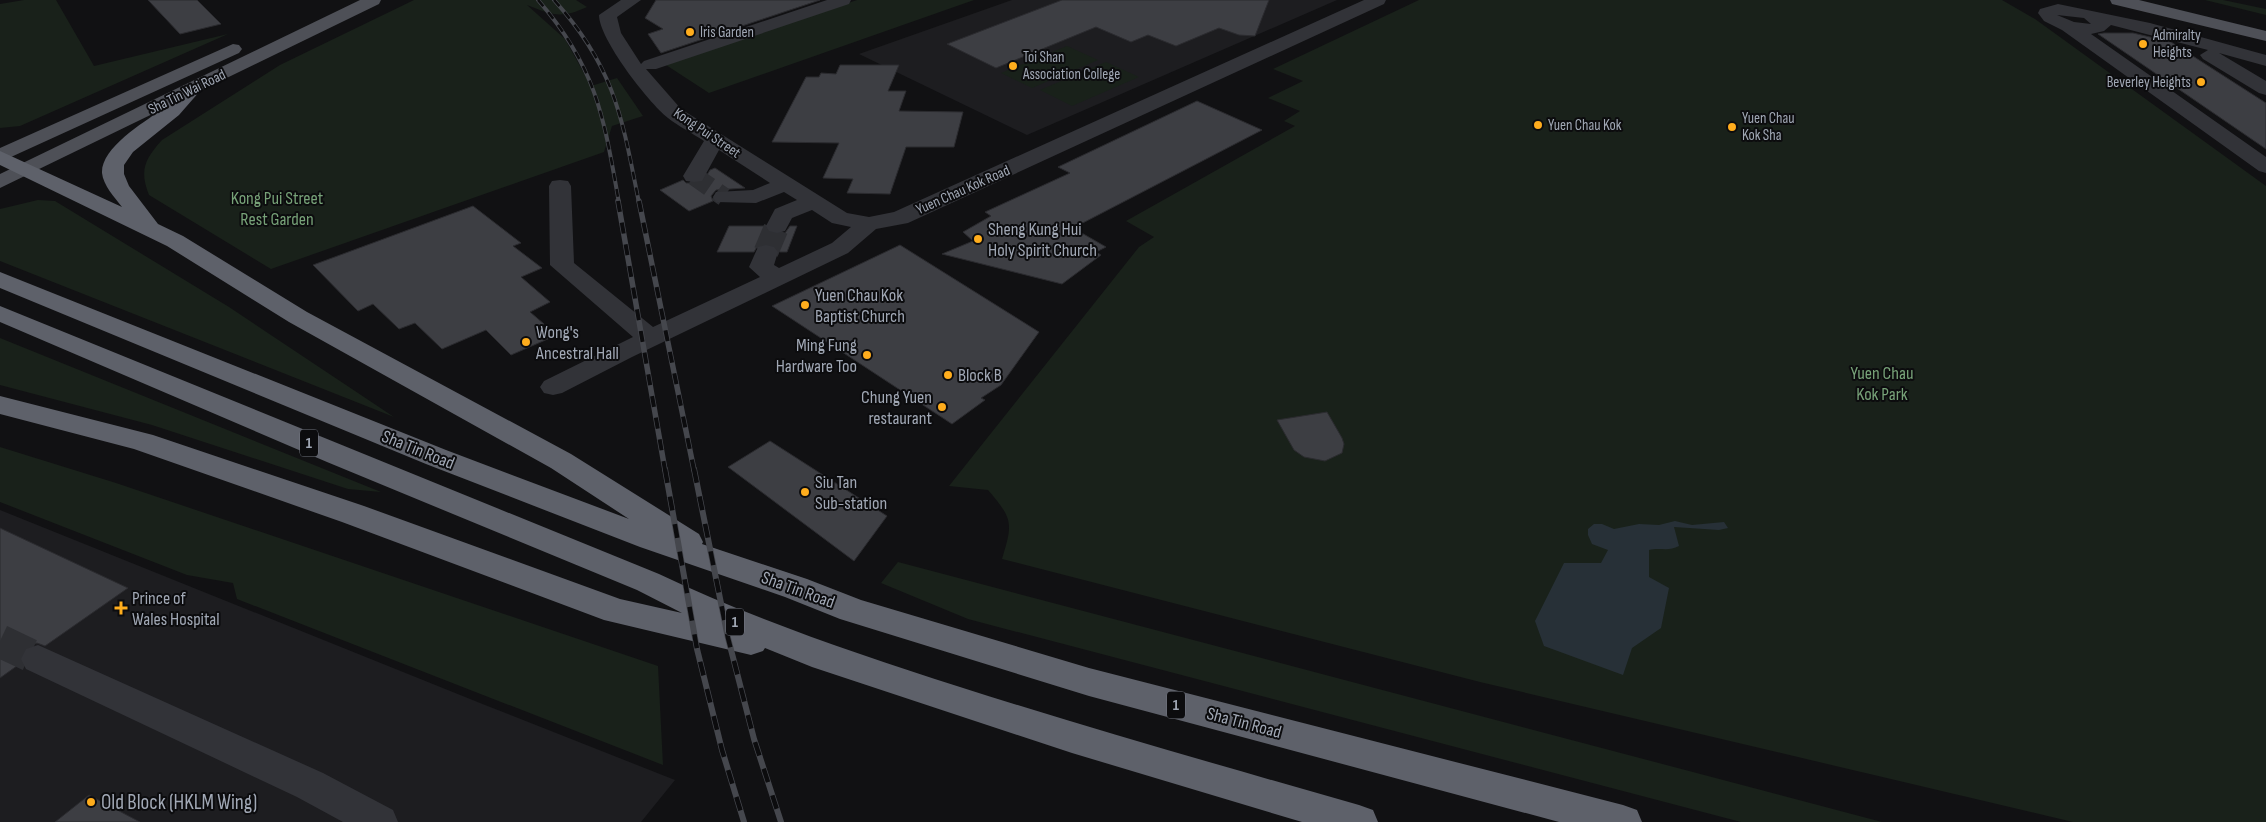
<svg xmlns="http://www.w3.org/2000/svg" width="2266" height="822" font-family="'Sofia Sans Condensed',sans-serif">
	<style>
		.built { fill: #1d1d20 }
		.green { fill: #19211a }
		.water { fill: #273037 }
		.building { fill: #3d3e43; stroke: #2b2b2f }
		.lines { fill: none; stroke-linecap: round; stroke-linejoin: round }
		.minor-tunnel-far2 { stroke: #2e2f33; stroke-width: 19; stroke-dasharray: 19 9; stroke-linecap: butt }
		.minor-tunnel-far1 { stroke: #2e2f33; stroke-width: 25; stroke-dasharray: 25 12; stroke-linecap: butt }
		.minor-tunnel { stroke: #2e2f33; stroke-width: 33; stroke-dasharray: 33 17; stroke-linecap: butt }
		.minor { fill: #323338; fill-rule: evenodd }
		.major { fill: #4e5057; fill-rule: evenodd }
		.highway { fill: #5e616a; fill-rule: evenodd }
		.rail-far2-casing { stroke: #45474d; stroke-width: 4 }
		.rail-far1-casing { stroke: #45474d; stroke-width: 5.5 }
		.rail-casing { stroke: #45474d; stroke-width: 6 }
		.rail-far2 { stroke: #0c0c0e; stroke-width: 2.5; stroke-dasharray: 8; stroke-linecap: butt }
		.rail-far1 { stroke: #0c0c0e; stroke-width: 4; stroke-dasharray: 11; stroke-linecap: butt }
		.rail { stroke: #0c0c0e; stroke-width: 4.5; stroke-dasharray: 14; stroke-linecap: butt }
		.poi-dot { fill: #ffad1d; stroke: #0c0c0e; stroke-width: 2 }
		.labels { text-anchor: middle; dominant-baseline: central; stroke-width: 4; stroke-linejoin: round; paint-order: stroke }
		.far-poi-label { font-size: 15px; fill: #a1a8b5; stroke: #0c0c0e; text-anchor: start }
		.far-street-label { font-size: 15px; fill: #a1a8b5; stroke: #0c0c0e }
		.shield { fill: #0c0c0e; stroke: #747983; stroke-width: 1 }
		.shield-label { font-size: 16px; font-weight: bold; fill: #a1a8b5 }
		.park-label { font-size: 18px; fill: #77a278; stroke: #0c0c0e }
		.poi-label { font-size: 18px; fill: #a1a8b5; stroke: #0c0c0e; text-anchor: start }
		.street-label { font-size: 18px; fill: #a1a8b5; stroke: #0c0c0e }
		.near-poi-label { font-size: 21px; fill: #a1a8b5; stroke: #0c0c0e; text-anchor: start }
	</style>
	<rect width="100%" height="100%" fill="#111113"/>
	<path class="built" d="M1012,0H1337L1027,135L859,54Z
		M0,510L485,705L675,780L641,822H0Z"/>
	<path class="green" d="M24,0H56L94,66L228,34L20,126L0,128V4Z
		M414,0H576L587,7C561,19 552,15 527,5L565,39L591,86L617,78L643,116L612,126L604,152L271,269L149,195C139,170 145,159 162,140L280,65Z
		M857,0H974L709,93L666,65Z
		M1419,0H2002L2035,19L2266,186V822H2073L1480,682L1002,559C1013,523 1013,519 988,490L949,486L1139,247L1154,237L1126,221L1295,126L1284,121L1300,111L1268,98L1303,81L1273,69Z
		M2205,0H2223L2266,9V15Z
		M1067,46L1098,60L1032,88L1001,73Z
		M1106,62L1139,77L1072,106L1040,90Z
		M38,200L55,201L229,307L394,417L0,261V209Z
		M0,338L381,492L348,489L152,425L0,385Z
		M0,447L116,483L658,666L663,765L237,599L233,583L187,575L0,502Z
		M898,562L1882,822H1741L968,619L881,583Z"/>
	<path class="water" d="M1675,521L1692,525L1724,522L1728,528L1719,530L1674,527L1679,546C1668,552 1660,547 1649,550V577L1669,588L1661,628L1632,648L1623,675L1544,646L1535,621L1564,563H1601L1608,550L1592,544L1588,535V529L1594,524H1602L1614,529L1639,524L1659,525Z"/>
	<path class="building" d="M148,0H197L221,24L180,34Z
		M656,0H820L661,53L648,34L663,29L645,18Z
		M1062,0H1269L1255,36L1239,35L1219,28L1176,46L1148,35L1131,42L1096,27L996,68L947,44Z
		M2104,33H2133L2171,42L2266,103V149L2098,34Z
		M840,65H899L888,91H906L899,111L963,112L954,147H906L890,194L847,193L853,179L823,178L839,143L772,142L806,77H819L821,73L836,74Z
		M1197,101L1262,130L1073,228L1106,247L1096,252L1101,255L1062,284L942,254L973,241L963,232L991,216L985,212L1070,173L1058,167Z
		M715,168L745,188L716,190L711,196L713,201L689,211L660,190L683,180L686,183H702L710,170Z
		M473,206L521,243L513,246L542,268L521,277L550,302L530,312L544,324L538,327L550,338L511,355L486,330L442,349L415,323L399,329L373,304L358,311L313,265Z
		M729,226H764L767,232L777,235L785,233L790,226H797L787,252H780L775,246L766,243L758,245L754,252H717Z
		M900,245L1039,332L1001,385L981,398L985,400L952,424L772,306Z
		M1327,412L1342,438L1344,444L1342,453L1325,461L1304,457L1294,450L1277,420Z
		M770,441L887,516L854,561L728,467Z
		M0,528L128,588L45,646L37,643L25,647L19,658L21,663L0,678Z
		M89,795L140,822H55Z"/>
	<g class="lines">
		<path class="minor-tunnel-far2" d="M694,176L724,197"/>
		<path class="minor-tunnel-far1" d="M766,252L777,226"/>
		<path class="minor-tunnel" d="M0,641L38,659"/>
		<path class="minor" d="M621,0H641L617,17L621,33L641,64L644,61L827,0H851L849,4L656,69H646L681,109L847,213L869,217L894,212L1364,0H1386L1384,4L908,223L876,229L848,253L632,357L562,393L553,395L544,393L540,387L544,381L633,337L550,265L549,186L552,181L560,180L568,181L571,186L574,263L653,327L760,277L749,267L758,247L766,245L774,247L778,252L774,265L779,268L832,243L851,227L832,223L812,210L792,218L785,231L777,233L769,231L766,226L775,209L797,200L784,192L756,203L716,202L713,197L716,192L753,190L770,183L719,150L702,181L694,182L686,181L683,176L704,141C692,133 678,126 668,118C648,102 599,39 599,15Z
			M2058,4L2150,23L2266,55V66L2219,53L2266,81V95L2259,93L2203,59L2200,55L2208,50L2111,25L2104,31L2091,34L2266,157V173L2259,171L2062,30L2044,21L2038,13L2040,9ZM2057,15L2084,18L2091,24L2074,22Z
			M38,645L323,773L393,810L398,822H343L297,797L26,669L21,659L26,649Z"/>
		<path class="major" d="M360,0H381L379,4L0,188V174Z
			M2110,0H2139L2266,31V41L2112,4Z
			M233,44L239,45L242,49L239,53L0,162V148Z"/>
		<path class="highway" d="M190,85L197,87L200,91L179,115L133,152L124,165V174L129,186L158,224L183,236L307,312L571,454L699,534L703,542L702,544L807,579L861,600L1089,668L1623,805L1637,810L1642,822H1559L1089,696L840,619L785,597L640,547L426,464L0,288V272L446,450L629,519L551,468L289,322L167,246L0,165V151L122,207C115,198 103,185 102,173C101,148 143,123 161,110C171,102 178,88 190,85Z
			M0,306L659,574C756,620 857,654 960,687C1092,729 1226,767 1359,805L1373,810L1378,822H1302L1072,753L812,667L765,648L763,651L751,655L604,620L342,522L134,449L0,414V396L153,435L364,506L620,599L682,613L637,590L327,462L0,322Z"/>
		<defs>
			<path id="rail-far2" d="M538,0C597,68 604,118 619,203
				M554,0C615,68 622,117 639,203"/>
			<path id="rail-far1" d="M618,201L665,470
				M639,201L694,470"/>
			<path id="rail" d="M665,469L697,649L722,750L744,822
				M694,469L728,638L754,739L781,822"/>
		</defs>
		<use href="#rail-far2" class="rail-far2-casing"/>
		<use href="#rail-far1" class="rail-far1-casing"/>
		<use href="#rail" class="rail-casing"/>
		<use href="#rail-far2" class="rail-far2"/>
		<use href="#rail-far1" class="rail-far1"/>
		<use href="#rail" class="rail"/>
	</g>
	<g class="poi-dot">
		<circle cx="690" cy="32" r="5"/>
		<circle cx="2143" cy="44" r="5"/>
		<circle cx="1013" cy="66" r="5"/>
		<circle cx="2201" cy="82" r="5"/>
		<circle cx="1538" cy="125" r="5"/>
		<circle cx="1732" cy="127" r="5"/>
		<circle cx="978" cy="239" r="5"/>
		<circle cx="805" cy="305" r="5"/>
		<circle cx="526" cy="342" r="5"/>
		<circle cx="867" cy="355" r="5"/>
		<circle cx="948" cy="375" r="5"/>
		<circle cx="942" cy="407" r="5"/>
		<circle cx="805" cy="492" r="5"/>
		<path d="M118.5 600.5h5v5h5v5h-5v5h-5v-5h-5v-5h5z"/>
		<circle cx="91" cy="802" r="5"/>
	</g>
	<g class="labels">
		<g class="far-poi-label">
			<text x="700" y="32">Iris Garden</text>
			<text x="2153" y="35">Admiralty<tspan x="2153" dy="17">Heights</tspan></text>
			<text x="1023" y="57">Toi Shan<tspan x="1023" dy="17">Association College</tspan></text>
			<text x="2191" y="82" text-anchor="end">Beverley Heights</text>
			<text x="1742" y="118">Yuen Chau<tspan x="1742" dy="17">Kok Sha</tspan></text>
			<text x="1548" y="125">Yuen Chau Kok</text>
		</g>
		<g class="far-street-label">
			<text transform="translate(187 92) rotate(-26)">Sha Tin Wai Road</text>
			<text transform="translate(707 133) rotate(34)">Kong Pui Street</text>
			<text transform="translate(963 190) rotate(-24)">Yuen Chau Kok Road</text>
		</g>
		<g class="shield">
			<rect x="300" y="429.5" width="18" height="27" rx="4"/>
			<rect x="726" y="608.5" width="18" height="27" rx="4"/>
			<rect x="1167" y="691.5" width="18" height="27" rx="4"/>
		</g>
		<g class="shield-label">
			<text x="309" y="443">1</text>
			<text x="735" y="622">1</text>
			<text x="1176" y="705">1</text>
		</g>
		<g class="park-label">
			<text x="277" y="198">Kong Pui Street<tspan x="277" dy="21">Rest Garden</tspan></text>
			<text x="1882" y="373">Yuen Chau<tspan x="1882" dy="21">Kok Park</tspan></text>
		</g>
		<g class="poi-label">
			<text x="988" y="229">Sheng Kung Hui<tspan x="988" dy="21">Holy Spirit Church</tspan></text>
			<text x="815" y="295">Yuen Chau Kok<tspan x="815" dy="21">Baptist Church</tspan></text>
			<text x="536" y="332">Wong's<tspan x="536" dy="21">Ancestral Hall</tspan></text>
			<text x="857" y="345" text-anchor="end">Ming Fung<tspan x="857" dy="21">Hardware Too</tspan></text>
			<text x="958" y="375">Block B</text>
			<text x="932" y="397" text-anchor="end">Chung Yuen<tspan x="932" dy="21">restaurant</tspan></text>
			<text x="815" y="482">Siu Tan<tspan x="815" dy="21">Sub-station</tspan></text>
			<text x="132" y="598">Prince of<tspan x="132" dy="21">Wales Hospital</tspan></text>
		</g>
		<g class="street-label">
			<text transform="translate(418 450) rotate(22)">Sha Tin Road</text>
			<text transform="translate(798 590) rotate(20)">Sha Tin Road</text>
			<text transform="translate(1244 723) rotate(15)">Sha Tin Road</text>
		</g>
		<g class="near-poi-label">
			<text x="101" y="802">Old Block (HKLM Wing)</text>
		</g>
	</g>
</svg>
